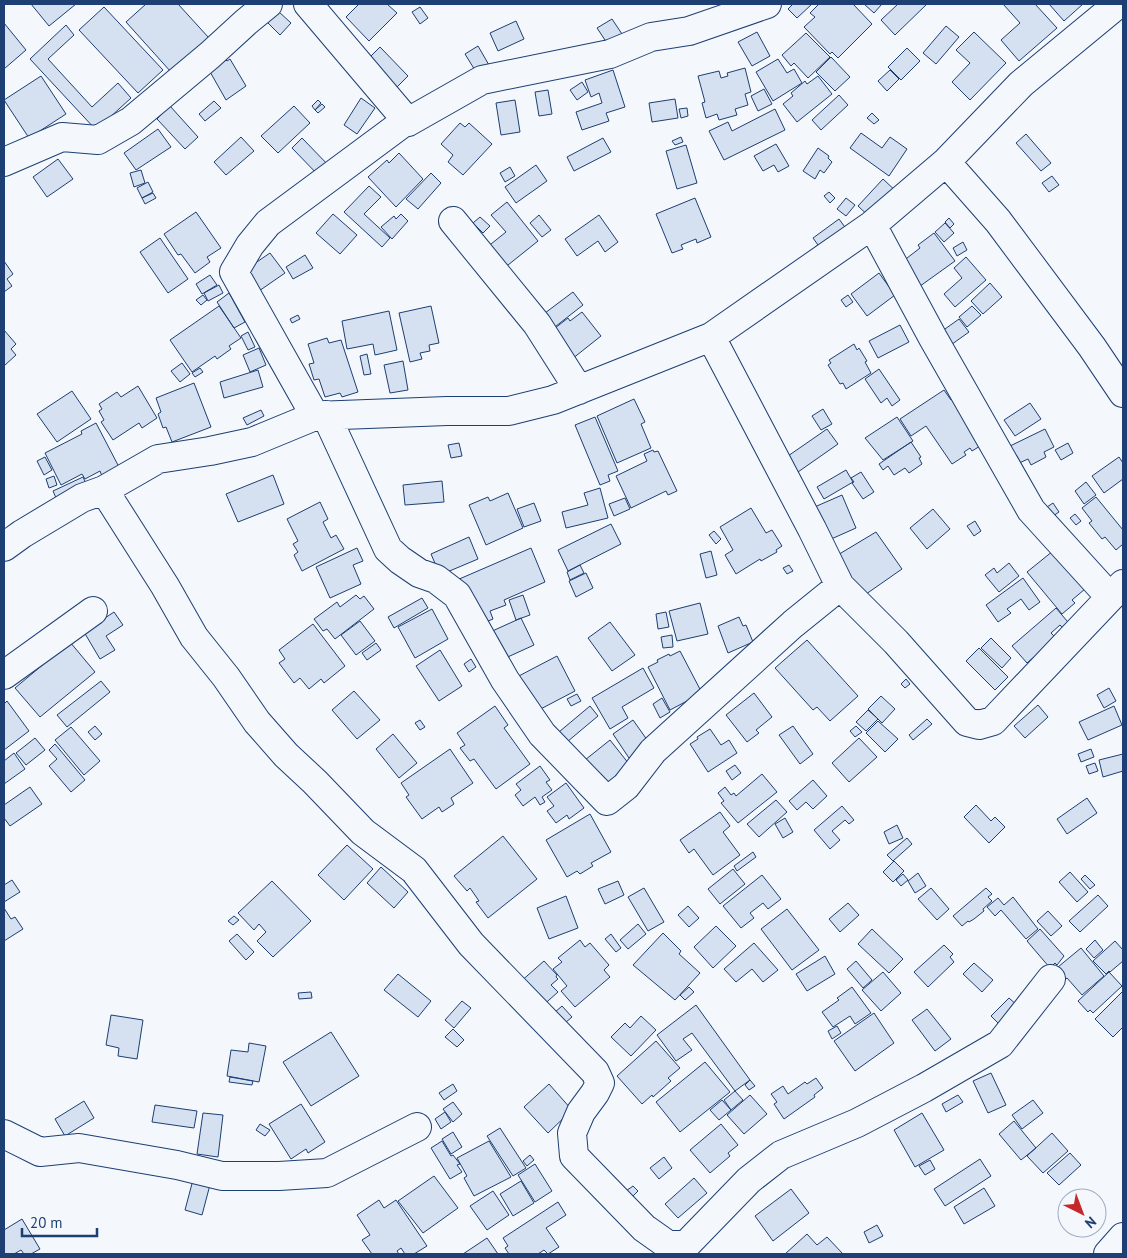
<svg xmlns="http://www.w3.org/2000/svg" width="1127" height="1258" font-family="'PT Sans',sans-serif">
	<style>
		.building { fill: #d5e0f0; stroke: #1d3f73 }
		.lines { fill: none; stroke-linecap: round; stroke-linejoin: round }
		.minor-casing { stroke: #1d3f73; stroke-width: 30 }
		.minor { stroke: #f4f7fb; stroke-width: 28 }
	</style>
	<rect width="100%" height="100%" fill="#f4f7fb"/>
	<path class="building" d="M31,4H76L49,26Z
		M146,4H178L209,38L171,72L126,22Z
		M359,4H387L397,13L369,41L346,17Z
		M793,4H812L797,18L788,9Z
		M819,4H853L872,24L838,58L832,52L830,54L804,27L815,17L810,13Z
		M864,4H882L874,13Z
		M898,4H927L895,35L881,20Z
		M1003,4H1035L1057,28L1019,61L1001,40L1020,23Z
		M1049,4H1083L1064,21Z
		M104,7L163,70L138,93L79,30Z
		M420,7L428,18L420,24L412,12Z
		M278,11L291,23L280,35L267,22Z
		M612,19L624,37L609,46L597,28Z
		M516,21L524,39L498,51L490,33Z
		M4,23L26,50L4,69Z
		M66,25L74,35L48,59L92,107L118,83L131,98L96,130L30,59Z
		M946,26L959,37L936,64L923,53Z
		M757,32L770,56L752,66L738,42Z
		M974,32L1006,63L970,100L952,82L970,63L956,50Z
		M806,33L830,57L808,78L794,63L791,66L782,55Z
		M478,46L493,72L481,80L465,54Z
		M380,47L408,76L394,90L366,61Z
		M907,48L920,61L901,80L888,67Z
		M831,57L850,77L835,91L816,72Z
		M230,59L246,86L226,100L209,70L226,60L227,61Z
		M778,59L787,73L794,69L802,83L773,101L756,72Z
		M745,68L751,92L745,94L748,105L735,109L737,115L719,120L717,114L706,118L702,103L705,102L698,76L719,71L721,78L728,76L727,73Z
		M613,70L625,107L606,113L609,121L582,130L576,112L602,103L599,93L591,97L585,80Z
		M890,70L899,79L887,91L878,81Z
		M41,76L66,114L29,138L4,100Z
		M818,76L832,94L797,122L783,104L793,96L791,93L805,81L807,84Z
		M582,82L588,92L577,100L570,90Z
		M764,89L772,104L758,111L751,96Z
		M548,90L552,114L539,116L535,92Z
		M839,95L848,105L821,130L812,120Z
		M361,98L375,108L357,134L344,125Z
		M675,99L678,118L652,122L649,103Z
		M318,100L321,103L315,110L312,106Z
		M515,100L520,132L501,135L496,103Z
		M214,101L221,108L205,121L199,114Z
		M322,104L325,107L318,113L315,110Z
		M170,106L198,137L185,149L157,119Z
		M294,106L310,123L278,153L261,136Z
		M687,108L688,116L681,118L679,109Z
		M775,109L785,130L724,160L709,131L728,122L732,131Z
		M872,113L879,120L874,124L867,118Z
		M460,123L465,127L469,123L492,144L463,175L448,162L453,155L441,144Z
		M158,129L171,147L136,170L124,153Z
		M861,133L882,148L890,137L907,149L889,176L850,148Z
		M1026,134L1051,163L1041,171L1016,143Z
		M241,137L254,151L226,175L214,162Z
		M681,137L683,142L675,145L672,141Z
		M302,138L332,169L322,179L292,148Z
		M603,138L611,152L574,171L567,157Z
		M776,144L789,166L778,172L774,165L763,171L754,156Z
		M686,145L697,183L677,189L666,151Z
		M818,148L829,156L828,158L832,162L824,173L820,170L815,179L803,171Z
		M399,153L423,179L396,207L368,177L387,160L389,163Z
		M58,159L73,179L47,197L33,177Z
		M536,165L547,181L516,203L505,187Z
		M510,167L515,176L505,182L500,173Z
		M141,170L145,183L134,187L130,173Z
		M431,173L441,183L418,209L406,199Z
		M1052,176L1059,185L1049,192L1042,183Z
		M883,179L899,194L874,221L858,206Z
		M148,182L153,192L142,198L137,188Z
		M369,186L381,197L364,214L390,238L382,247L344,212Z
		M829,192L835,198L830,203L824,196Z
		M153,193L156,198L145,204L142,198Z
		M695,198L711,237L697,243L696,239L681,245L683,249L672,253L656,214Z
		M846,198L855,205L846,216L837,209Z
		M507,202L538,241L498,273L481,252L506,232L491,215Z
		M196,212L221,248L207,257L210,262L195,273L181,254L178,255L164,234Z
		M333,214L357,235L340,254L316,233Z
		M401,214L408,221L392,239L381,227L394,216L396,219Z
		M539,215L551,230L542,237L530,223Z
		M599,215L618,242L605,252L598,241L577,256L565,239Z
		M480,217L490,226L483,233L473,223Z
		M949,218L954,224L950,228L945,222Z
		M839,219L847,230L818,253L814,248L818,245L813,238Z
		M945,223L954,233L944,242L935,232Z
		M934,233L955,261L916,289L898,265L920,248L918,245Z
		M160,238L188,279L168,293L140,252Z
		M963,242L967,250L957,256L953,248Z
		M270,253L285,273L259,291L245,270Z
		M305,255L313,268L293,279L286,267Z
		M966,257L986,280L955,307L944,294L962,278L954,268Z
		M4,261L13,274L7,279L12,286L4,292Z
		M879,273L895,295L867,316L851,294Z
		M210,275L217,285L202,294L196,284Z
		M990,283L1002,297L983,314L971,301Z
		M219,285L223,293L208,301L204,293Z
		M573,292L583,305L551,330L541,316Z
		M229,293L245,322L234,328L217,302Z
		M203,295L207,300L201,305L196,300Z
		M848,295L853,302L846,307L841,300Z
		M219,306L241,338L229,346L231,349L217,359L215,356L192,372L170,340Z
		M431,306L439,343L429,345L430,351L420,353L422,359L410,362L399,313Z
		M972,306L981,315L967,327L959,317Z
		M389,311L397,350L375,355L373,344L347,349L342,321Z
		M582,312L601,336L572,359L550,332L568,318L570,321Z
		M298,315L300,319L292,323L290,319Z
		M959,319L969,332L948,347L938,334Z
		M900,325L909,342L878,358L869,341Z
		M4,330L16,344L11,349L16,355L4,366Z
		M248,332L255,347L248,350L241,336Z
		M327,338L329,343L341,340L358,392L342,397L340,393L325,397L319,379L314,380L309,364L314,363L308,344Z
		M854,344L857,350L859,348L867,361L865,362L871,373L846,389L843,383L840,384L828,365L831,363L829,360Z
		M259,348L266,365L250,372L243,355Z
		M367,354L371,374L364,375L360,356Z
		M403,361L408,390L390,393L384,365Z
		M182,363L190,374L180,382L171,371Z
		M200,368L203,372L195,377L192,373Z
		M879,369L900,400L892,406L887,398L881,403L865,379Z
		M258,370L263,387L224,398L220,382Z
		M194,383L211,427L172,442L166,427L163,428L158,414L161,412L156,398Z
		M138,386L157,418L142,428L139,423L113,440L101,422L104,420L99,411L102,409L99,404L117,392L121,397Z
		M944,390L951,400L955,397L985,443L972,451L970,448L964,452L966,455L952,464L926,426L911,436L900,419Z
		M72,391L91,419L57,442L37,414Z
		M634,399L645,422L641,424L651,448L617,463L597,416Z
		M1030,403L1041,419L1015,436L1004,420Z
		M823,409L832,424L821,430L812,416Z
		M261,410L264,416L247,425L243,418Z
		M595,417L618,471L608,475L610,481L600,485L575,425Z
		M897,417L913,441L883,460L865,438Z
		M96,423L119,467L102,476L100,471L85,479L82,474L61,485L45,453L82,434L81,431Z
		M827,429L838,444L798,472L788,456Z
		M1045,429L1054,447L1044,452L1046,457L1031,465L1028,459L1017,464L1008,447Z
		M911,442L921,457L919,458L922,464L909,473L905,468L894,475L888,466L883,470L879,464Z
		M459,443L462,456L451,458L448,445Z
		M1068,443L1073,453L1061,460L1055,450Z
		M653,450L654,452L658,451L677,491L668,495L666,491L631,508L616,476L647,461L644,454Z
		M45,457L52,470L44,475L37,461Z
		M1119,457L1123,463V479L1104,493L1092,476Z
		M846,470L853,482L824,499L817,487Z
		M861,472L874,492L863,499L852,483L854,482L851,478Z
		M273,475L284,504L238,522L226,494Z
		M54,476L57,485L49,488L46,479Z
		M83,477L90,492L60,507L53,491Z
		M442,481L444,502L405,505L403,485Z
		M1086,482L1096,495L1084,504L1075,491Z
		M600,488L608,518L566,528L562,512L588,505L584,493Z
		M508,493L523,528L486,545L469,505L488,497L490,501Z
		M842,495L856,528L829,540L810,509Z
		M1096,497L1123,530V544L1116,550L1105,537L1102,539L1089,523L1092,521L1082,508Z
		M625,498L630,509L614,516L609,504Z
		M320,502L328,519L323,522L331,538L336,535L344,549L302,571L294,555L298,552L293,544L298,541L287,519Z
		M534,503L541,521L524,527L517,509Z
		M1053,503L1059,512L1050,518L1044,509Z
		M751,508L766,533L772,530L782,546L776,550L777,552L761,561L760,559L736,574L725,555L733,550L720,527Z
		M933,509L950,529L927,549L910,528Z
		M1075,514L1081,521L1076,525L1070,518Z
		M975,521L981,531L974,536L967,526Z
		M611,524L621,544L568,571L558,550Z
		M714,531L721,539L716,544L709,535Z
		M876,532L902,569L859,599L831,559Z
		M469,537L478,559L440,575L431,554Z
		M357,548L363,561L353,565L361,584L330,598L316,567Z
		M531,548L545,582L504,600L506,605L490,611L493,619L476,626L457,580Z
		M711,551L717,575L706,578L700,554Z
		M1053,551L1085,589L1072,600L1075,603L1062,614L1027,572Z
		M1009,563L1019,576L999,592L985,575L994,568L997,573Z
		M580,565L584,573L570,580L567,572Z
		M789,565L793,571L787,574L783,568Z
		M586,573L593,588L576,597L569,581Z
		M1023,578L1040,602L1029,610L1021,599L1007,609L1011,613L998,622L986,605Z
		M356,595L360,599L364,596L374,609L335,639L327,629L323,631L314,619L337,602L340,607Z
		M523,595L530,615L516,620L509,600Z
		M422,598L428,608L394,628L388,617Z
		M700,603L708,634L677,641L669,611Z
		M1056,608L1073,628L1067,633L1060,625L1051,633L1056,638L1027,663L1012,646Z
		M432,609L448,639L415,658L398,627Z
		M114,612L123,625L106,636L115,650L100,659L84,632Z
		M666,612L669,627L658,629L656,614Z
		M739,617L743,626L746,625L753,642L728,653L718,626Z
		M521,618L534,645L499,661L488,633Z
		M360,621L375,641L356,655L341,635Z
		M610,622L635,655L612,671L588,638Z
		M313,624L345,666L324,683L321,679L309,689L300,678L294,683L279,663L285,659L279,650Z
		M672,635L673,647L663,648L661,637Z
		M991,638L1011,658L1002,668L981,648Z
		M807,640L858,696L830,721L817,707L813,710L775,668Z
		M70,642L95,672L40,717L15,688Z
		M376,643L381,650L367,660L362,653Z
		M979,648L1008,677L995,690L966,661Z
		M440,650L462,686L439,701L416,666Z
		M680,651L702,693L670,710L648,667L658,662L657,660L669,654L670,656Z
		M557,656L575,691L533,713L515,678Z
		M471,659L476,667L469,672L464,664Z
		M643,668L654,688L622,707L628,718L610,729L592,698Z
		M906,679L910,684L905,688L901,684Z
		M101,681L110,692L67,727L57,715Z
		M1109,688L1116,701L1104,708L1097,695Z
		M354,691L380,720L357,739L332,710Z
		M754,693L772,717L756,730L759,733L747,742L726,715Z
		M577,694L581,701L571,706L567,699Z
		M881,696L895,709L882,723L868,709Z
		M662,698L670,712L660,718L653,704Z
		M7,701L29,731L4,750V704Z
		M1038,705L1048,717L1025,738L1014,726Z
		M495,706L508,725L504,728L530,764L496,789L474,759L470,761L460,748L465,745L457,733Z
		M590,706L598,716L561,747L553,737Z
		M1114,706L1122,725L1088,740L1079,722Z
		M868,710L878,719L866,731L856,722Z
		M927,719L932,724L913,740L909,735Z
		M420,720L425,727L420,730L415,723Z
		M633,720L650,744L629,758L613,734Z
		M878,721L898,739L885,752L866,733Z
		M95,726L102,734L95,740L88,732Z
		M793,726L813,754L800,764L779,735Z
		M856,726L862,732L855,737L850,731Z
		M71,727L100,761L84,775L55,740Z
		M710,729L721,745L729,740L737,753L708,772L690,744L698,739L697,737Z
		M393,734L417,763L399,778L376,749Z
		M35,738L45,750L26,765L16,753Z
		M859,738L877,757L849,782L832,763Z
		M610,740L629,764L615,776L620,781L609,790L585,760Z
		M55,744L85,780L71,792L49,766L57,759L49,750Z
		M450,749L473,783L451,798L454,804L442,812L439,807L422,819L406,797L409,795L401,783Z
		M1091,749L1094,757L1081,762L1078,754Z
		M14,753L25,769L4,784V761Z
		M1123,754V771L1103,777L1099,760Z
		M1095,763L1098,771L1089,774L1086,766Z
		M735,765L741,773L732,780L726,771Z
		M540,766L550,780L546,782L552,790L542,797L545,802L540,805L535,797L523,806L515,795L521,790L516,784Z
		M762,774L777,792L738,823L721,803L724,801L718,793L725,787L731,795L734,793L736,796Z
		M813,780L827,796L813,809L806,802L797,810L789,801Z
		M566,783L584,808L569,819L567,815L556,823L547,811L554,806L547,797Z
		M30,787L42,804L10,826L4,818V805Z
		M1087,798L1097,813L1067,834L1057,819Z
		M776,800L787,812L759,837L747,824Z
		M976,805L991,821L995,817L1005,827L989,843L964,817Z
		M842,806L854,820L849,824L845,820L832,831L840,840L830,849L814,830Z
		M720,812L730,826L723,832L740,855L713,875L694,849L689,853L680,840Z
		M590,814L611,852L591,863L593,866L580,874L577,871L567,877L546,840Z
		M785,818L793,832L783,838L775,824Z
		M897,825L903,838L889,844L884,832Z
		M503,836L537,879L488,918L476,902L479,901L470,888L467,891L454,876Z
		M907,838L912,844L893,861L887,855Z
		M347,845L373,869L344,900L318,875Z
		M753,852L756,857L737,871L734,866Z
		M894,861L904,871L893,882L883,872Z
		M381,867L408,892L394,908L367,883Z
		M733,869L745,884L720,904L708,889Z
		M1070,872L1088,892L1077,902L1059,882Z
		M918,873L926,886L915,893L908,881Z
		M903,874L908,880L901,886L896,880Z
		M762,875L781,899L768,909L763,903L750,913L754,918L741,928L723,906Z
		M1085,875L1095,885L1090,889L1081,879Z
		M12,880L20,892L4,902V885Z
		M272,881L311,921L273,957L257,941L266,932L259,924L254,930L238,913Z
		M618,881L624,895L605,904L598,889Z
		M644,888L664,922L648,931L628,897Z
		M931,888L949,909L937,920L918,899Z
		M986,888L992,894L988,897L992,901L983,909L984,911L974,919L969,922L968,921L962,926L953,916Z
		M1098,895L1108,906L1080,932L1069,921Z
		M566,896L578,928L549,939L537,908Z
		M1013,897L1038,929L1026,939L1001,910L995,916L987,907L998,898L1004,905Z
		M848,903L859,915L840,932L829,919Z
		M688,906L699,918L689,927L678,915Z
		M4,908L11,919L15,917L23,929L4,941Z
		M787,909L819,950L792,970L761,929Z
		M1048,911L1062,926L1051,936L1037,921Z
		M234,916L239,920L233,925L228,921Z
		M638,924L646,934L628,949L620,940Z
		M716,926L736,946L713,968L694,947Z
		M872,929L903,959L889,973L858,944Z
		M1040,929L1064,956L1057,965L1055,963L1050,968L1027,941Z
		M663,933L681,951L679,954L700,973L675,1000L633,965Z
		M237,934L254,952L246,960L229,941Z
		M611,934L621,948L616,952L605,939Z
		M580,940L585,947L590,943L609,965L604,970L610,977L575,1007L561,991L567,986L553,969L562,962L558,958Z
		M1095,940L1103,950L1094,958L1086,949Z
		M1115,941L1123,950V961L1110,972L1109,971L1106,974L1093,961Z
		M754,943L778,970L763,982L752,969L736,982L724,969Z
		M944,945L953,954L950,957L954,962L928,987L914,972Z
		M1081,948L1104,976L1082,995L1067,978L1060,984L1053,976L1061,969L1058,967Z
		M825,956L835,974L807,991L796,974Z
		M544,961L557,975L556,977L558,979L551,985L558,992L540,1008L519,983Z
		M856,961L872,980L863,988L847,969Z
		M974,963L993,980L982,992L963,974Z
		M883,972L901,993L881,1011L862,990Z
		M1109,972L1122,986L1093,1013L1090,1010L1088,1012L1078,1001Z
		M398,974L431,1001L418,1017L384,990Z
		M689,987L694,992L685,1000L680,995Z
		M852,987L871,1013L855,1024L850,1016L833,1027L822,1012L839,1000L837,998Z
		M1123,991V1027L1113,1037L1095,1019Z
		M311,992L312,998L299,999L298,993Z
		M1009,998L1018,1006L1000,1025L991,1016Z
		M462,1001L471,1008L454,1028L445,1020Z
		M696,1005L750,1080L735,1091L692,1033L683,1039L692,1050L676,1061L657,1035Z
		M562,1006L572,1017L558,1029L554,1013Z
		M927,1009L951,1039L935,1051L912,1020Z
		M874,1013L894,1043L855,1071L834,1041Z
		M111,1015L143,1020L137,1059L118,1056L119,1048L106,1045Z
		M641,1016L656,1030L631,1056L611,1037L625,1023L630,1028Z
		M837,1026L841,1033L832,1039L828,1031Z
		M453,1029L464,1040L457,1047L445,1037Z
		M331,1032L359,1076L311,1106L283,1062Z
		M656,1041L680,1068L668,1078L671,1081L653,1097L652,1095L642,1104L617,1076Z
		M249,1043L266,1046L259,1082L227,1076L231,1050L248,1052Z
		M705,1062L730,1092L680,1132L656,1102Z
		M991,1073L1006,1105L988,1113L973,1081Z
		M230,1077L253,1081L252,1085L229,1082Z
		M816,1078L823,1088L814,1095L815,1097L784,1119L774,1104L777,1102L771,1094L783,1086L788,1094L805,1082L807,1084Z
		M750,1080L755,1086L749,1090L745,1085Z
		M453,1084L457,1091L444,1100L439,1093Z
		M549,1084L572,1110L548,1133L524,1107Z
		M735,1091L743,1100L731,1110L724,1100Z
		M750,1095L767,1114L744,1134L727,1115Z
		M958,1095L963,1102L946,1112L942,1104Z
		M722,1100L731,1110L719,1120L710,1110Z
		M1033,1100L1043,1113L1022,1129L1012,1115Z
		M84,1101L94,1118L65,1136L55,1119Z
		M453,1102L462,1114L453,1122L443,1109Z
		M301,1104L325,1142L308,1153L306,1149L291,1159L269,1124Z
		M155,1105L197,1111L194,1128L152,1122Z
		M445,1112L451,1122L441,1129L435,1119Z
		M203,1113L223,1115L218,1157L197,1154Z
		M922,1113L944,1150L915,1167L894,1130Z
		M1014,1121L1036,1148L1021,1160L999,1134Z
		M260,1124L270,1130L265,1136L256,1130Z
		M721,1124L738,1145L728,1153L730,1156L710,1173L690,1150Z
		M500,1128L526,1168L513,1176L487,1136Z
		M453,1132L462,1147L451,1154L442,1139Z
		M1052,1133L1068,1151L1043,1173L1027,1156Z
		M442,1141L451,1156L453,1155L460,1164L457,1165L462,1172L450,1179L431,1148Z
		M489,1141L511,1177L474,1196L464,1178L467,1176L457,1158Z
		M1070,1153L1081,1165L1059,1185L1047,1173Z
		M530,1155L534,1160L527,1166L523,1161Z
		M664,1157L672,1168L659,1179L650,1168Z
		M980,1159L991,1176L945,1206L934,1189Z
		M930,1160L935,1169L925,1175L919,1166Z
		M535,1164L552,1191L535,1202L518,1175Z
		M194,1176L211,1181L202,1215L185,1210Z
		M434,1176L458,1208L423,1233L398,1201Z
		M694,1178L707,1193L678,1218L665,1204Z
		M521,1181L534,1203L513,1216L500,1194Z
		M633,1186L638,1191L632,1197L626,1191Z
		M984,1188L995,1206L964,1224L954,1207Z
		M791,1189L809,1213L773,1241L755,1216Z
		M493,1191L509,1215L487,1230L470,1206Z
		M379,1200L384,1208L396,1200L427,1246L414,1254H405L401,1248L397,1251L399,1254H372L362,1240L370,1235L357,1215Z
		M558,1202L566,1215L546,1228L559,1247L548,1254L544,1250L538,1254H509L505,1248L508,1246L503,1238Z
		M22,1219L40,1249L31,1254H24L21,1250L14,1254H4V1230Z
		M877,1225L883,1236L869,1243L864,1232Z
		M807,1234L817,1245L827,1237L843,1254H785Z
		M487,1238L498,1254H463Z"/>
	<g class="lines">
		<defs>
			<path id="minor" d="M308,4L408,122
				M4,162L62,137L98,140L131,121L210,55L246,22L268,4
				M946,162L998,221L1092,347L1123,393
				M453,221L537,324L579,390
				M872,225L933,338L1031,510L1110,597
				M711,337L812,529L840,586L896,642L967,722L979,725L993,721L1123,584
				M326,415L388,549L400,560L419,573L436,579L457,595L505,680L542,734L607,801L626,786L653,751L793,624L840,586
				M315,416L234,272L250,245L268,223L403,123L408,122L482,80L610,54L651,37L689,31L767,4
				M104,490L165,586L194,637L226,677L257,722L286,755L315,782L363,832L414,870L471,944L595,1072L600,1083L595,1093L581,1112L572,1133L574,1156L644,1228L668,1245H686L749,1180L781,1155L857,1123L924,1088L1000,1044L1051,979
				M4,547L22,534L82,498L104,490L158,459L210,451L252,442L315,416L447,411H509L553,400L711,337L872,225L946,162L1021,84L1118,4
				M4,675L93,611
				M4,1134L40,1152L79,1148L177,1165L222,1176H279L327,1173L417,1127
				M1108,1254L1123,1237"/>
		</defs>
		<use href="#minor" class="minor-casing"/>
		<use href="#minor" class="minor"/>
	</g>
	<rect width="1127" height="1258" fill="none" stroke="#1d3f73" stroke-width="10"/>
	<g transform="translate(1082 1213) rotate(138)"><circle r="24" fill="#f4f7fb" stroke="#9eadc5"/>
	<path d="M0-4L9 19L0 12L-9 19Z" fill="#c62828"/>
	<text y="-8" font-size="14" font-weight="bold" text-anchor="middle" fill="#1d3f73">N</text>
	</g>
	<path d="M22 1228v8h75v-8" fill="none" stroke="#1d3f73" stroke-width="2.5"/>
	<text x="30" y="1228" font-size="15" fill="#1d3f73" stroke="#f4f7fb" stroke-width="4" paint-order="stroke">20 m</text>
</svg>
